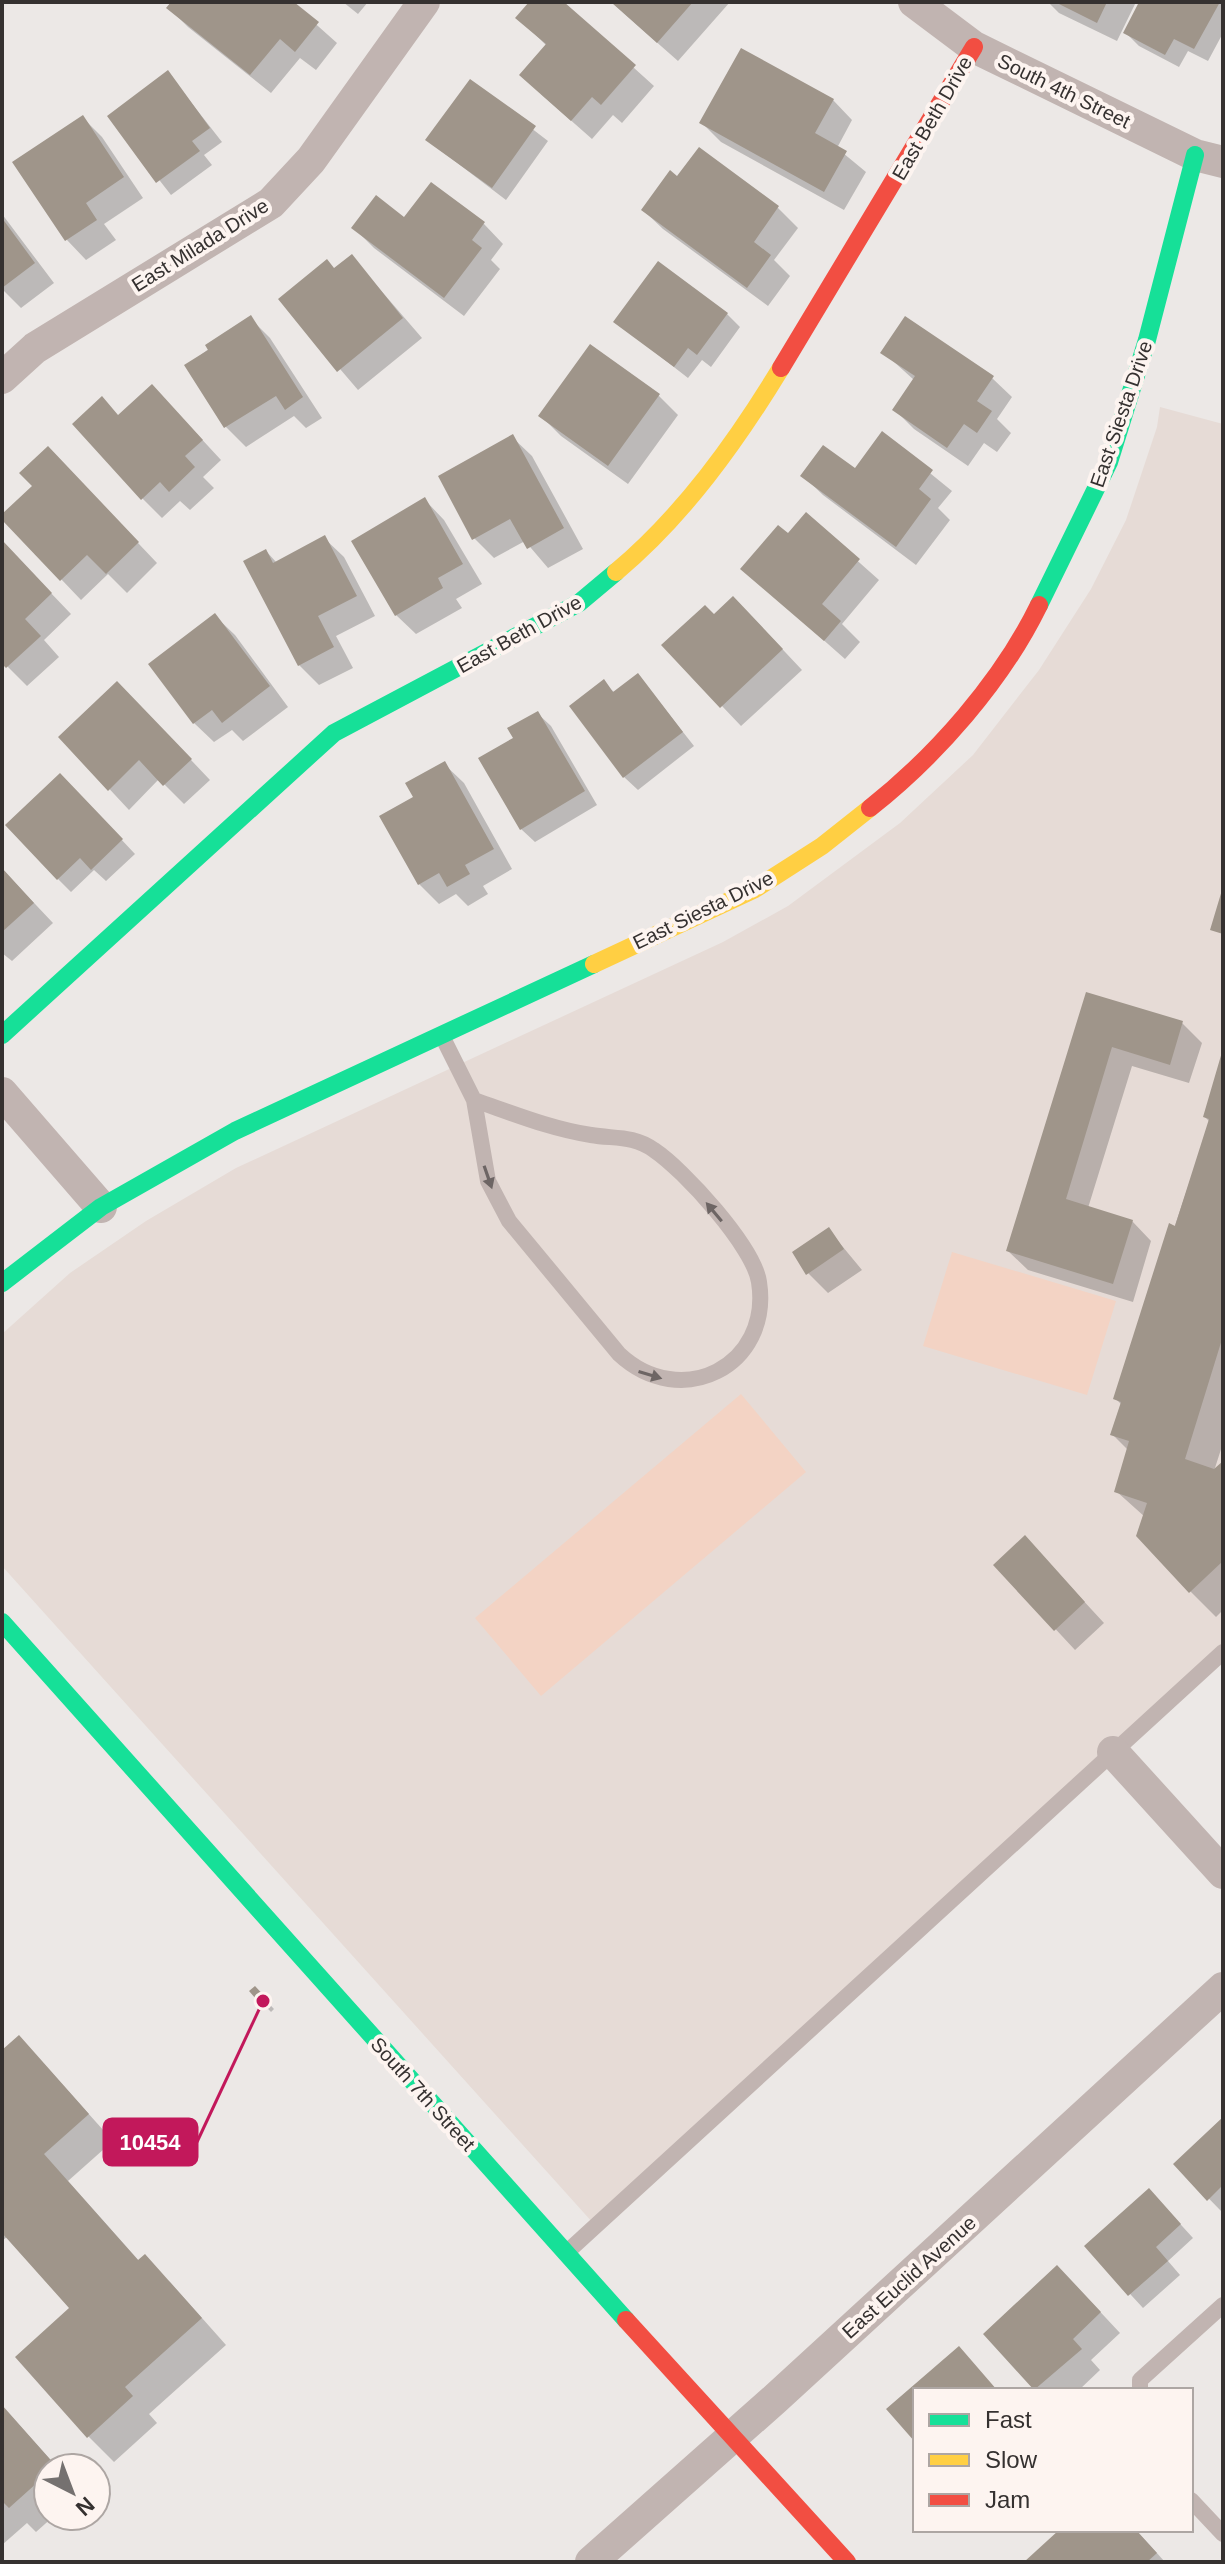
<svg xmlns="http://www.w3.org/2000/svg" width="1225" height="2564" font-family="Arial,sans-serif">
	<style>
		.built { fill: #e6dbd6 }
		.green { fill: #f3d3c4 }
		.shadow { fill: #0003 }
		.building { fill: #9f958a }
		.lines { fill: none; stroke-linecap: round; stroke-linejoin: round }
		.lane { stroke: #c1b4b1; stroke-width: 16 }
		.street { stroke: #c1b4b1; stroke-width: 32 }
		.fast { stroke: #16e098; stroke-width: 18 }
		.slow { stroke: #ffcf43; stroke-width: 18 }
		.jam { stroke: #f24e42; stroke-width: 18 }
		.oneway { fill: #6d6564 }
		.labels { text-anchor: middle; dominant-baseline: central; stroke-width: 8; stroke-linejoin: round; paint-order: stroke }
		.street-label { font-size: 20px; fill: #353130; stroke: #fdf4f0 }
		.leader { fill: none; stroke: #c2185b; stroke-width: 3 }
		.callout-dot { fill: #c2185b; stroke: #fdf4f0; stroke-width: 3 }
		.callout { fill: #c2185b; stroke: #c2185b; stroke-width: 3 }
		.callout-label { font-size: 22px; text-anchor: middle; font-weight: bold; fill: #fff }
	</style>
	<rect width="100%" height="100%" fill="#ece8e6"/>
	<path class="built" d="M1160,407L1223,424V1645L593,2223L2,1566V1334L70,1273L146,1221L236,1168L723,942L788,906L900,823L973,755L1039,670L1091,589L1126,520L1157,427Z"/>
	<path class="green" d="M952,1252L1116,1301L1087,1395L923,1346Z
		M741,1394L806,1472L541,1696L475,1618Z"/>
	<path class="shadow" d="M173,2H291L337,43L316,70L300,58L271,93L188,27L169,8Z
		M343,2H368L358,14Z
		M532,2H561L654,86L622,123L613,115L592,139L541,94L547,46L518,18Z
		M611,2H730L678,61Z
		M1048,2H1136L1117,41L1059,13Z
		M1142,2H1223V33L1208,61L1188,51L1179,67L1139,46L1126,33Z
		M168,73L222,142L204,155L212,165L171,195L110,117Z
		M470,81L548,141L506,200L427,140Z
		M833,100L852,120L837,148L866,172L844,210L721,142L701,122Z
		M83,118L102,137L143,198L104,224L116,240L86,260L67,240Z
		M699,150L778,208L798,228L774,260L790,276L768,306L663,229L643,210L678,178Z
		M2,214L54,283L21,308L2,289Z
		M405,220L484,224L503,244L491,260L500,269L464,316L374,248L354,228Z
		M352,257L422,338L358,390L281,300L335,270Z
		M727,314L740,327L711,367L702,360L688,378L616,322Z
		M250,318L270,338L322,418L306,428L294,416L246,447L226,427L186,366Z
		M883,352L992,378L1012,397L997,419L1011,433L997,452L984,443L968,466L914,429L895,410L914,380Z
		M658,395L678,415L628,484L561,436L541,416Z
		M171,406L221,460L203,477L214,488L190,510L180,501L162,518L142,498L119,417Z
		M882,434L952,491L938,508L950,520L916,565L823,495L803,476L855,471Z
		M512,437L532,456L583,549L548,568L525,541L494,558L474,538Z
		M67,468L157,563L127,593L108,574L81,600L2,517Z
		M425,500L444,520L482,584L456,599L462,608L416,634L396,615Z
		M806,515L879,580L842,624L860,642L845,659L743,569L788,536Z
		M324,538L344,557L375,616L336,636L353,668L319,685L299,665L266,551L277,563Z
		M2,542L71,614L44,640L59,657L27,686L2,661Z
		M215,616L235,635L288,707L243,741L232,730L214,742L194,723Z
		M714,617L753,618L802,670L741,726L664,645Z
		M638,675L694,746L638,790L624,777L603,682L615,693Z
		M137,703L210,780L184,804L159,779L129,810L61,737Z
		M537,713L551,726L597,805L535,842L521,829L516,739Z
		M444,764L464,783L512,869L483,886L488,894L468,906L456,894L439,904L419,884L415,798Z
		M73,788L135,854L106,881L94,870L71,892L58,879Z
		M2,869L53,923L12,961L2,953Z
		M1087,994L1182,1023L1202,1043L1189,1083L1132,1066L1088,1208L1132,1221L1151,1241L1133,1302L1028,1270L1008,1251Z
		M1223,1056V1443L1214,1471L1223,1463V1610L1216,1617L1190,1591L1145,1517L1116,1491L1128,1450L1112,1434L1122,1405L1116,1399L1210,1122L1205,1117Z
		M828,1229L862,1270L828,1293L808,1273Z
		M1044,1558L1104,1623L1075,1650L996,1565Z
		M255,1989L274,2009L271,2012L252,1992Z
		M2,2053L44,2064L113,2141L68,2181L140,2262L170,2282L226,2345L149,2414L157,2423L114,2462L88,2436L72,2308L8,2236L2,2241Z
		M1223,2120V2211L1222,2212L1175,2164Z
		M1162,2204L1193,2238L1168,2261L1180,2275L1143,2308L1086,2246Z
		M1077,2287L1120,2333L1091,2360L1100,2370L1079,2390H1037L985,2335Z
		M2,2406L58,2468H48V2516H54L36,2532L27,2523L2,2545Z
		M1062,2530H1136L1165,2562H1027Z"/>
	<path class="building" d="M171,2H294L319,22L295,52L280,39L250,75L166,8Z
		M529,2H564L636,65L601,105L592,97L571,121L519,75L546,44L515,18Z
		M611,2H693L657,43Z
		M1055,2H1107L1097,23Z
		M1139,2H1220L1194,49L1174,39L1165,55L1123,33Z
		M741,48L834,99L815,133L847,151L824,192L699,123Z
		M168,70L210,128L192,141L200,151L156,183L107,116Z
		M470,79L536,126L492,188L425,140Z
		M83,115L124,177L86,203L97,220L65,241L12,162Z
		M699,147L779,206L754,242L771,255L747,288L641,210L670,170L677,176Z
		M431,182L485,222L472,240L482,248L444,298L351,228L376,195L404,217Z
		M2,218L35,263L2,288Z
		M352,254L403,318L337,372L278,299L327,259L334,268Z
		M658,261L728,313L697,355L688,348L674,367L613,322Z
		M251,315L303,397L285,410L276,396L224,428L184,365L208,350L205,345Z
		M905,316L994,376L977,401L992,411L977,433L964,424L947,448L892,410L915,376L880,353Z
		M590,344L660,394L608,466L538,416Z
		M152,384L203,440L185,456L195,467L169,492L160,482L141,500L72,424L102,396L118,415Z
		M882,431L933,470L919,489L931,499L896,547L800,476L823,445L855,468Z
		M513,434L564,528L527,549L510,519L472,540L438,476Z
		M48,446L139,542L106,574L87,555L60,581L2,520V514L32,486L19,473Z
		M425,497L463,564L438,578L443,588L395,616L351,541Z
		M806,512L860,559L822,604L841,621L824,641L740,569L778,525L788,533Z
		M325,535L357,596L318,616L334,647L298,666L243,561L266,549L273,563Z
		M2,540L52,593L25,619L41,636L6,668L2,664Z
		M733,596L783,649L720,708L661,645L705,605L714,614Z
		M215,613L270,686L222,723L212,710L193,724L148,664Z
		M638,673L683,732L623,778L569,706L604,679L613,692Z
		M117,681L192,759L163,786L139,760L108,791L58,737Z
		M538,711L585,791L520,830L478,758L513,738L507,728Z
		M445,761L494,849L465,865L470,874L447,887L439,873L418,885L379,816L413,797L405,783Z
		M60,773L123,839L91,870L80,858L57,880L5,825Z
		M2,868L34,903L2,932Z
		M1222,890H1223V934L1210,930Z
		M1086,992L1183,1021L1170,1065L1112,1047L1066,1199L1133,1220L1113,1284L1006,1251Z
		M1222,1052L1223,1336L1185,1459L1214,1469L1223,1461V1561L1189,1593L1136,1536L1147,1503L1114,1492L1129,1441L1110,1435L1121,1402L1113,1399L1169,1223L1175,1226L1209,1119L1203,1117Z
		M829,1227L844,1249L806,1275L792,1252Z
		M1025,1535L1085,1602L1054,1631L993,1565Z
		M255,1986L269,2001L263,2007L249,1991Z
		M19,2035L89,2114L44,2154L138,2260L145,2254L202,2318L125,2387L133,2396L87,2438L15,2357L69,2308L2,2233V2050Z
		M1223,2117V2185L1207,2201L1173,2164Z
		M1149,2188L1181,2224L1156,2247L1168,2261L1128,2296L1084,2246Z
		M1057,2265L1101,2312L1073,2339L1082,2349L1034,2390L983,2334Z
		M959,2346L997,2390H915V2442L886,2409Z
		M2,2405L56,2466L48,2468V2473L9,2508L2,2501Z
		M1059,2530H1136L1157,2553L1147,2562H1024Z"/>
	<g class="lines">
		<path class="lane" d="M442,1036L474,1100L488,1181L509,1221L619,1354C681,1412 772,1366 759,1282C754,1247 684,1170 654,1150C633,1135 614,1139 591,1135C551,1129 512,1113 474,1100
			M566,2253L1223,1652
			M1140,2390V2380L1223,2305
			M1191,2500L1223,2534"/>
		<path class="street" d="M914,2L974,47L1195,155L1223,162
			M2,378L35,348L271,203L311,160L424,2
			M2,1093L101,1207
			M1113,1752L1223,1873
			M591,2562L775,2399L1223,1988"/>
		<path class="fast" d="M1039,605L1109,462L1147,340L1195,155
			M2,1035L334,733L579,603L616,572
			M2,1283L101,1207L235,1131L594,964
			M2,1622L626,2320"/>
		<path class="slow" d="M616,572C683,516 736,442 781,368
			M594,964L755,889L822,846L870,808"/>
		<path class="jam" d="M781,368L974,47
			M870,808C936,756 1002,681 1039,605
			M626,2320L847,2562"/>
	</g>
	<defs><path id="oneway-solid" d="M-6-.8H1V-3.2L6.5 0L1 3.2V.8H-6Z" transform="scale(2)"/></defs>
	<g class="oneway">
		<use href="#oneway-solid" transform="translate(488 1177) rotate(71)"/>
		<use href="#oneway-solid" transform="translate(714 1212) rotate(-130)"/>
		<use href="#oneway-solid" transform="translate(650 1375) rotate(17)"/>
	</g>
	<g class="labels">
		<g class="street-label">
			<text transform="translate(1064 91) rotate(26)">South 4th Street</text>
			<text transform="translate(932 118) rotate(-60)">East Beth Drive</text>
			<text transform="translate(200 245) rotate(-32)">East Milada Drive</text>
			<text transform="translate(1121 414) rotate(-71)">East Siesta Drive</text>
			<text transform="translate(519 634) rotate(-29)">East Beth Drive</text>
			<text transform="translate(703 910) rotate(-26)">East Siesta Drive</text>
			<text transform="translate(423 2094) rotate(48)">South 7th Street</text>
			<text transform="translate(909 2277) rotate(-42)">East Euclid Avenue</text>
		</g>
	</g>
	<path class="leader" d="M263 2001L197 2142"/>
	<circle class="callout-dot" cx="263" cy="2001" r="8"/>
	<rect class="callout" x="104" y="2119" width="93" height="46" rx="8"/>
	<g class="callout-label">
		<text x="150" y="2150">10454</text>
	</g>
	<rect width="1225" height="2564" fill="none" stroke="#353130" stroke-width="8"/>
	<rect x="913" y="2388" width="280" height="144" fill="#fdf4f0" stroke="#ada6a3" stroke-width="2"/>
	<rect x="929" y="2414" width="40" height="12" fill="#16e098" stroke="#ada6a3" stroke-width="2"/>
	<text x="985" y="2428" font-size="24" fill="#353130">Fast</text>
	<rect x="929" y="2454" width="40" height="12" fill="#ffcf43" stroke="#ada6a3" stroke-width="2"/>
	<text x="985" y="2468" font-size="24" fill="#353130">Slow</text>
	<rect x="929" y="2494" width="40" height="12" fill="#f24e42" stroke="#ada6a3" stroke-width="2"/>
	<text x="985" y="2508" font-size="24" fill="#353130">Jam</text>
	<g transform="translate(72 2492) rotate(138)"><circle r="38" fill="#fdf4f0" stroke="#ada6a3" stroke-width="2"/>
	<path d="M0-6L14 30L0 20L-14 30Z" fill="#757170"/>
	<text y="-12" font-size="22" font-weight="bold" text-anchor="middle" fill="#353130">N</text>
	</g>
</svg>
